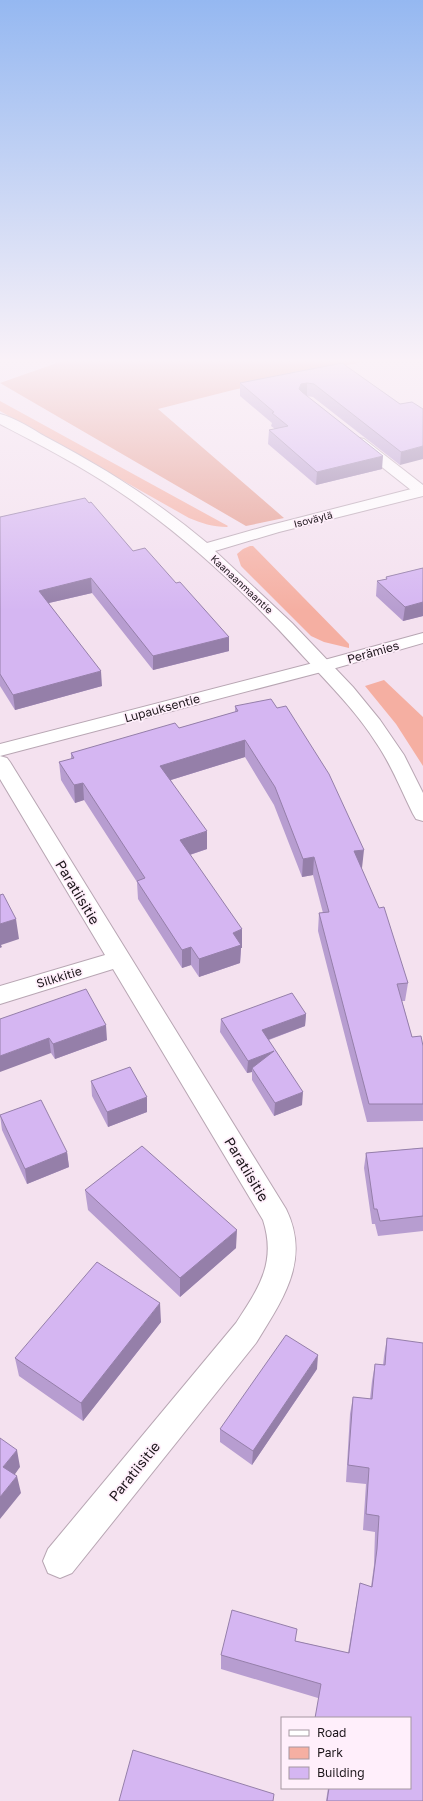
<svg xmlns="http://www.w3.org/2000/svg" width="423" height="1801" font-family="'Golos Text',sans-serif">
	<style>
		.green { fill: #f5afa2 }
		.forest { fill: #e69e91 }
		.lines { fill: none; stroke-linecap: round; stroke-linejoin: round }
		.street-casing { stroke: #b8a6b3; stroke-width: 2 }
		.secondary-casing { stroke: #b8a6b3; stroke-width: 2 }
		.street { fill: #fff; fill-rule: evenodd }
		.secondary { fill: #fff; fill-rule: evenodd }
		.wall { fill: #b79dd0 }
		.shaded-wall { fill: #957fa9 }
		.building { fill: #d5b6f2; stroke: #957fa9 }
		.labels { text-anchor: middle; dominant-baseline: central; stroke-width: 3.5; stroke-linejoin: round; paint-order: stroke }
		.far-street-label { font-size: 10px; fill: #1d161b; stroke: #ffeffb }
		.street-label { font-size: 12px; fill: #1d161b; stroke: #ffeffb }
		.near-street-label { font-size: 14px; fill: #1d161b; stroke: #ffeffb }
	</style>
	<rect width="100%" height="100%" fill="#f4e1ef"/>
	<path class="green" d="M0,401L228,526L227,527C213,527 201,523 189,518L0,411Z
		M250,546H253L349,644V648L324,642L311,636L241,566L237,554L243,549Z
		M384,680L423,717V766L396,724L365,686Z"/>
	<path class="forest" d="M71,358H379L233,390L158,409L284,518L246,526L0,383Z"/>
	<g class="lines">
		<defs>
			<path id="street" d="M359,438L364,439L423,485V495L416,494L354,445L352,442L354,439Z
				M423,633V643L329,670L0,756L7,758L10,762L286,1209C311,1260 283,1299 256,1343L72,1573L60,1578L48,1573L43,1561L48,1549L236,1323C258,1289 277,1263 263,1220L113,969L0,1004V986L105,955L0,779V744L317,662Z"/>
			<path id="secondary" d="M0,414C16,418 32,429 46,437C103,467 157,501 207,543L267,526L423,486V496L279,532L215,551L292,623L353,687L380,720L404,755L423,793V821L416,819L413,814C401,790 392,766 377,744C357,712 329,684 303,656C248,595 187,537 118,491C81,466 40,445 0,424Z"/>
		</defs>
		<use href="#street" class="street-casing"/>
		<use href="#secondary" class="secondary-casing"/>
		<use href="#street" class="street"/>
		<use href="#secondary" class="secondary"/>
	</g>
	<path class="wall" d="M342,363L400,404L412,402L400,465L313,397L307,396H306L382,469L316,485L268,444L269,430L275,429L271,426L272,423L240,396V383Z
		M0,517L133,551L229,651L153,670L92,593L49,603L102,686L15,710L0,686Z
		M423,568V616L403,621L376,596L377,581L386,579V577Z
		M235,706L362,868H361L408,983L405,1001H402L412,1037L423,1046V1121L367,1122L318,931L319,913H323L313,875L302,877L274,805L245,757L171,780L207,849L190,855L242,948H241L240,963L199,977L191,965L182,968L138,899L137,882L84,800L75,803L61,780L59,762L71,759V753L179,728L235,712Z
		M306,1014L305,1026L269,1040L302,1105L274,1116L252,1080V1072L247,1073L220,1032L221,1019Z
		M0,1019L107,1040L55,1059L51,1053Z
		M91,1081L147,1112L108,1127L92,1096Z
		M0,1115L67,1152L69,1167L27,1184L2,1130Z
		M423,1148V1231L378,1236L375,1224H372L364,1168L366,1153Z
		M85,1190L236,1248L180,1297L88,1210Z
		M161,1322L83,1421L19,1376L15,1358Z
		M387,1338L423,1801H326L328,1788H410L318,1698L221,1669V1655L296,1641L348,1653L360,1583L371,1587L374,1565L375,1532L363,1530L366,1484L346,1482L350,1414L353,1397L370,1399L372,1381L375,1364L383,1365L384,1356Z
		M317,1369L252,1465L220,1442V1429Z"/>
	<path class="shaded-wall" d="M307,383V396L301,397L299,389L301,384Z
		M423,446V459L400,465L401,452Z
		M383,456L382,469L316,485L317,472Z
		M91,578L92,593L40,605L39,591Z
		M423,602V616L403,621L405,607Z
		M229,637V651L153,670V656Z
		M101,671L102,686L15,710L13,695Z
		M245,740V757L161,783L160,766Z
		M83,783L84,800L75,803L74,785Z
		M207,831V849L180,858V840Z
		M364,850L362,868L352,869L354,851Z
		M314,857L313,875L302,877L303,859Z
		M16,919L19,939L1,945L2,947L0,948V924Z
		M242,929V948H241L240,963L199,977V959L233,933Z
		M191,947V965L182,968V950Z
		M306,1014L305,1026L262,1042V1030Z
		M106,1025L107,1040L55,1059L53,1044Z
		M49,1038L51,1053L0,1072V1056Z
		M274,1051L252,1068V1072L247,1073L248,1061Z
		M303,1092L302,1105L274,1116L275,1103Z
		M147,1097V1112L108,1127L107,1112Z
		M67,1152L69,1167L27,1184L25,1169Z
		M237,1230L236,1248L180,1297V1278Z
		M160,1303L161,1322L83,1421L81,1403Z
		M318,1355L317,1369L252,1465L253,1451Z
		M17,1450L20,1467L8,1484L3,1467Z
		M17,1476L21,1493L0,1519V1497Z"/>
	<path class="building" d="M342,363L400,404L412,402L423,409V446L401,452L314,384L307,383L301,384L299,389L302,392L383,456L317,472L269,430L288,426L272,413L274,412L240,383Z
		M85,498L89,503L91,502L133,551L145,548L176,583L180,582L229,637L153,656L91,578L39,591L101,671L13,695L0,674V517Z
		M423,568V602L405,607L377,581L387,579L386,577Z
		M271,699L277,708L286,706L329,774L364,850L354,851L379,908L384,907L408,983L397,984L412,1037L421,1036L423,1046V1104H369L319,913L329,912L314,857L303,859L275,787L245,740L160,766L207,831L180,840L242,929L233,933L241,945L199,959L191,947L182,950L137,881L145,878L83,783L74,785L59,762L74,758L71,753L175,723L179,728L238,711L235,706Z
		M3,894L16,919L0,924V895Z
		M86,989L106,1025L53,1044L49,1038L0,1056V1019Z
		M292,993L306,1014L262,1030L303,1092L275,1103L252,1068L274,1051L248,1061L221,1019Z
		M130,1067L147,1097L107,1112L91,1081Z
		M41,1100L67,1152L25,1169L0,1115Z
		M142,1146L237,1230L180,1278L85,1190Z
		M423,1148V1216L380,1221L377,1209H374L366,1153Z
		M97,1262L160,1303L81,1403L15,1358Z
		M286,1335L318,1355L253,1451L220,1429Z
		M387,1338L423,1343V1801H327L329,1788H410V1718H315L321,1684L221,1655L232,1610L297,1629L295,1641L349,1653L360,1583L372,1587L377,1549L379,1516L366,1514L369,1468L348,1465L353,1397L372,1399L375,1364L385,1365Z
		M0,1438L17,1450L3,1467L17,1476L0,1497Z
		M133,1750L274,1794L273,1801H119Z"/>
	<linearGradient id="sky" x2="0" y2="1"><stop stop-color="#95b8f1"/><stop offset="0.59" stop-color="#faf2f8"/><stop offset="1" stop-color="#faf2f8" stop-opacity="0"/></linearGradient>
	<rect width="423" height="611" fill="url(#sky)"/>
	<g class="labels">
		<g class="far-street-label">
			<text transform="translate(313 519) rotate(-14)">Isoväylä</text>
			<text transform="translate(242 584) rotate(43)">Kaanaanmaantie</text>
		</g>
		<g class="street-label">
			<text transform="translate(373 652) rotate(-16)">Perämies</text>
			<text transform="translate(162 708) rotate(-15)">Lupauksentie</text>
			<text transform="translate(59 977) rotate(-17)">Silkkitie</text>
		</g>
		<g class="near-street-label">
			<text transform="translate(78 892) rotate(59)">Paratiisitie</text>
			<text transform="translate(247 1169) rotate(59)">Paratiisitie</text>
			<text transform="translate(134 1471) rotate(-51)">Paratiisitie</text>
		</g>
	</g>
	<rect x="281" y="1717" width="130" height="72" fill="#ffeffb" stroke="#a598a1"/>
	<rect x="289" y="1730" width="20" height="6" fill="#ffffff" stroke="#a598a1"/>
	<text x="317" y="1737" font-size="12" fill="#1d161b">Road</text>
	<rect x="289" y="1747" width="20" height="12" fill="#f5afa2" stroke="#a598a1"/>
	<text x="317" y="1757" font-size="12" fill="#1d161b">Park</text>
	<rect x="289" y="1767" width="20" height="12" fill="#d5b6f2" stroke="#a598a1"/>
	<text x="317" y="1777" font-size="12" fill="#1d161b">Building</text>
</svg>
